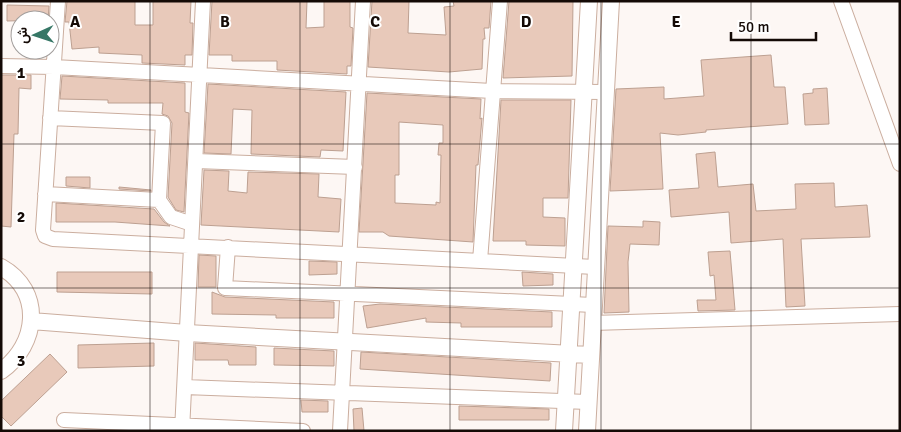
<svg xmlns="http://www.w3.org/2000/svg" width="901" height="432" font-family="Signika,Vazirmatn,sans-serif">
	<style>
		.building { fill: #e8c9ba; stroke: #bda091; fill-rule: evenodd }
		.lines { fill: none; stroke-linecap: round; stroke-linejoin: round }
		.minor-casing { stroke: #cbae9f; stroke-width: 16 }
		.tertiary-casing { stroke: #cbae9f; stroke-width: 18 }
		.minor { stroke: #fff; stroke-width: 14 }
		.tertiary { stroke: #fff; stroke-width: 16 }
		.grid { fill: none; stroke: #140a06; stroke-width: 1; stroke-opacity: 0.55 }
		.grid-label { font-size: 16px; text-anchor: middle; font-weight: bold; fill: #140a06; stroke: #fff; stroke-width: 4; stroke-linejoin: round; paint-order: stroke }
	</style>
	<rect width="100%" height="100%" fill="#fdf7f4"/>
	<path class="building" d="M67,1H135V25H153V1H191L190,23H193L192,55H185V65L142,63V55L99,53V47L72,49L69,22H65Z
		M212,1H307L306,28L324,27V1H350V27L353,28L351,66H347V74L277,70V61H232V55H209Z
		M372,1H409L408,33L446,35L444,7L454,6L453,1H491L489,28H484L485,39H483L482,69L449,72L368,67Z
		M509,1H573L572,76L503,78Z
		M7,5L49,6L48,20L7,21Z
		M771,55L774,87H785L788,124L706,130V132L678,135L660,133L663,189L610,191L616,89L664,87V99L704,96L701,60Z
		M1,75H31V89L19,88L18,134H14L11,227L1,226Z
		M62,76L185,83V112L189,113L184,212L176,210L168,197L172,123L168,116L162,114L163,103H108V100L60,99Z
		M208,84L346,92L343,151L321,150L320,157L251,154L252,110L233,109L231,154L204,153Z
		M827,88L829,124L805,125L803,94L813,93V89Z
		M367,93L481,99L480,119L482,118L478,165H476L473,242L389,236L383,232H359ZM399,122L443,125V143H439L438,155H441L440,203L436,202V205L395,203V175H399Z
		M501,100H571L568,198H543V217L565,218V246L526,245V241H493Z
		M715,152L718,187L753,184L756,211L796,209L795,184L834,183L835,207L867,205L870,237L801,239L805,306L786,307L783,239L731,243L729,212L671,217L669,190L699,188L696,154Z
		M204,170L229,171L228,191L247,193L248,172L319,174L318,197L341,199L339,232L201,225Z
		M66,177H90V188L66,186Z
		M119,187L151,190V191L119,189Z
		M56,203L154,209L164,222L170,226L115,222H56Z
		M643,221L660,222L659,245L630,244L628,262L629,312L604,313L608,226L643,227Z
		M730,251L735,310L698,311L697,300H716L714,275L710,276L708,252Z
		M199,255L216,256V287H198Z
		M309,261L337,262V274L309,275Z
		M57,272H152V294L57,292Z
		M522,272L553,274V285L523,286Z
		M212,292L225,297L334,302V318H276V315L212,314Z
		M380,304L552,312V327H461V323L426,322V318L367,328L363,306Z
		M154,343V366L78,368V345Z
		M195,343L256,347V365H229L228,360H195Z
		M274,348L334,351V366L274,365Z
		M361,352L551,363L550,381L360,369Z
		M50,354L67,372L11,426L1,416V401Z
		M301,400L328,401V412H302Z
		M459,406L549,409V420H459Z
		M362,408L364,431H354L353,409Z"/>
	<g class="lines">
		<defs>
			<path id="minor" d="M58,1L43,230L45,236L53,239L595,267
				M841,1L900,164
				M1,66L54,67L492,91L606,92
				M196,161L355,167
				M45,194L159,200L163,123L50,118
				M159,200L171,217L192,224
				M228,247L225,288L593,305
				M480,261L500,1
				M592,323L900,314
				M185,387L588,402
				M64,420L303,431
				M182,431L203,1
				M340,431L363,1"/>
			<path id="tertiary" d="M1,267C44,291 38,345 1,371
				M31,321L187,333L590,355
				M564,431L589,1
				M587,431L611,1"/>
		</defs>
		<use href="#minor" class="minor-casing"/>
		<use href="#tertiary" class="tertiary-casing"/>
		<use href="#minor" class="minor"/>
		<use href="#tertiary" class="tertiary"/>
	</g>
	<path class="grid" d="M150,1V431M300,1V431M450,1V431M601,1V431M751,1V431M1,144H900M1,288H900"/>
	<g class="grid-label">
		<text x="75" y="27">A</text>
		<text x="225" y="27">B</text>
		<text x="375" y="27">C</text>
		<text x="526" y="27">D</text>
		<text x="676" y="27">E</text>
		<text x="21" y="78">1</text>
		<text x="21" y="222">2</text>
		<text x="21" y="366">3</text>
	</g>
	<rect width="901" height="432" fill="none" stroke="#140a06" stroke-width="5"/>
	<g transform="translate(35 35) rotate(267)"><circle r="24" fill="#ffffff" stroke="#a19d9b"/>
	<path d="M0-4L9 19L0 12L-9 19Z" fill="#367766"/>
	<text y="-8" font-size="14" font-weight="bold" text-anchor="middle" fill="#140a06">ش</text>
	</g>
	<path d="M731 32v8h85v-8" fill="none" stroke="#140a06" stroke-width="2.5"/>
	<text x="738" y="32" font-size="15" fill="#140a06" stroke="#ffffff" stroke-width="4" paint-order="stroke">50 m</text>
</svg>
